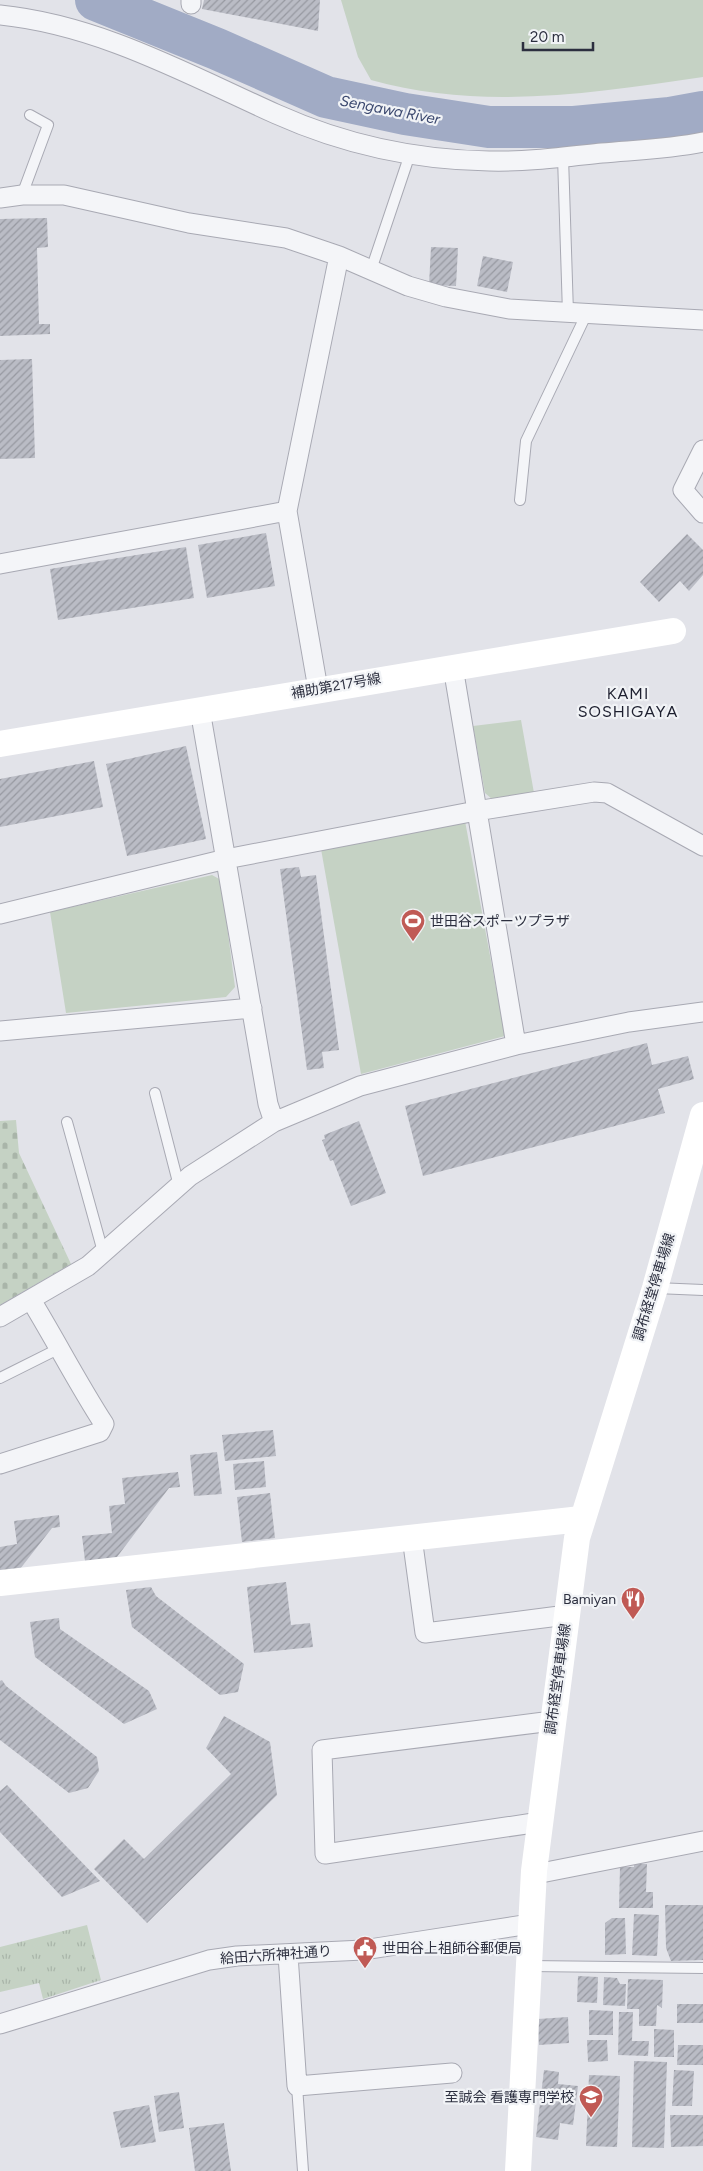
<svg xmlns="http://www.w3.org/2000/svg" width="703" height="2171" font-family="Figtree,'Noto Sans JP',sans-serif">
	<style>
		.grass { fill: url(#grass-tufts) }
		.cemetery { fill: url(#cemetery-stones) }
		.park { fill: #c5d2c4 }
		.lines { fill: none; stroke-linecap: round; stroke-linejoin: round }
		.river { stroke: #a1abc5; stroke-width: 42 }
		.building { fill: url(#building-hatch) }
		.lane-casing { stroke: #a8a9b3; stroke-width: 12 }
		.street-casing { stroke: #a8a9b3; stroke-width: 21 }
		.lane { stroke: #f4f5f8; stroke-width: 10 }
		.street { stroke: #f4f5f8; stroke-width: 19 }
		.secondary { stroke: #fff; stroke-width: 26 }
		.labels { text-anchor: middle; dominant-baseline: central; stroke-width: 4.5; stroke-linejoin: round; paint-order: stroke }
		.street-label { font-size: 14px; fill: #2c2f3f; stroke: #f1f3f6 }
		.poi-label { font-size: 14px; fill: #2c2f3f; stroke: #f1f3f6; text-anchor: start }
		.water-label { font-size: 15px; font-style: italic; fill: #3a476e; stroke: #f1f3f6 }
		.quarter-label { font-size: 16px; letter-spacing: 1px; fill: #1e2030; stroke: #f1f3f6 }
	</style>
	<defs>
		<pattern id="grass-tufts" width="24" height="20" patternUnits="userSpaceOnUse" patternTransform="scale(1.25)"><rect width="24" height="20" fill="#c5d2c4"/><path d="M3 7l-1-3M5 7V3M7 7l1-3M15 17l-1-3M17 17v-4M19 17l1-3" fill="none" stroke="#a9b5a9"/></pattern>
		<pattern id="cemetery-stones" width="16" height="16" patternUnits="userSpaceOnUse" patternTransform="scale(1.25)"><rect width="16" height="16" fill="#c5d2c4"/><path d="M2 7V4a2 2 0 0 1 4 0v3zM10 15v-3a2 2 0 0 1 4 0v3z" fill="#a9b5a9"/></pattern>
		<pattern id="building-hatch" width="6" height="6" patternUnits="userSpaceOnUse" patternTransform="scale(1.25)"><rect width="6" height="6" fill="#babcc5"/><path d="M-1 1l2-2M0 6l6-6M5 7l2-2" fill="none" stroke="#9799a1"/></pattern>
	</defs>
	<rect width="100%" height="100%" fill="#e2e3e9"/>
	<path class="grass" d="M87,1925L101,1980L43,1999L39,1983L0,1992V1947Z"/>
	<path class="cemetery" d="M16,1120L19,1153L71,1264L0,1305V1121Z"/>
	<path class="park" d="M341,0H703V77C594,93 480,111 371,80L358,57Z
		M521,720L534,793L492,799L485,793L473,726Z
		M465,821L505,1036L361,1074L321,849Z
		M212,875L221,880L235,987L226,997L66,1013L50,912Z"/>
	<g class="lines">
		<path class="river" d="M96,0L217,49L326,97L405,114L489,127H574L670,118L703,112"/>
	</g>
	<path class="building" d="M204,0H320L318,31L202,9Z
		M47,218L48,247L37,248L39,324H50V334L0,336V219Z
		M431,247L458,248L456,286L429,285Z
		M483,256L513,262L507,292L477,286Z
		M32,359L35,458L0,459V360Z
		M266,533L275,586L207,598L198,545Z
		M687,534L703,550V575L689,591L680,581L659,602L640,582Z
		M186,547L194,598L58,620L50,569Z
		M186,746L206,839L127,856L106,764Z
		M94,761L103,807L0,827V779Z
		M299,867L301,877L316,875L339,1050L322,1052L324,1068L307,1070L280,869Z
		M647,1043L652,1065L688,1056L694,1079L658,1089L665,1113L423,1176L405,1106Z
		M359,1121L386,1193L351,1206L333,1160L330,1161L322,1140L325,1139L324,1135Z
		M273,1430L276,1456L225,1461L222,1435Z
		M217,1452L222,1494L194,1496L190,1455Z
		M264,1461L266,1487L235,1490L233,1464Z
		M178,1472L180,1487L169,1488L117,1557L85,1561L82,1536L112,1533L109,1506L125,1504L122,1478Z
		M270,1493L275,1538L242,1542L237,1497Z
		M59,1515L60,1527L52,1528L20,1569L0,1571V1547L17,1544L14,1521Z
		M286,1582L291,1625L310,1623L313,1647L254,1653L247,1587Z
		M151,1587L156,1596L244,1664L238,1692L220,1695L132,1627L126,1590Z
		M59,1618L60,1629L149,1691L157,1709L124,1724L35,1657L30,1622Z
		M2,1680L6,1686L97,1757L99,1771L88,1788L69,1793L0,1740V1681Z
		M224,1716L270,1742L277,1795L147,1923L94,1869L124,1839L144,1859L231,1774L206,1748Z
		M7,1785L100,1881L62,1897L0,1832V1791Z
		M634,1864H647L646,1892H653V1908H619L620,1867H634Z
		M665,1905H703V1960L671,1961L666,1948Z
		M634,1914L659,1915L657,1956L632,1955Z
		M612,1918H625L626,1954L605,1955V1923Z
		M578,1976L598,1977L597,2003L577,2002Z
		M604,1977L617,1978L620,1984H626L625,2006L603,2005Z
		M628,1979L663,1980L662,2008L657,2005L656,2026H639V2009H627Z
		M677,2004H703V2023H677Z
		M589,2010L613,2011V2035H589Z
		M619,2012H633L632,2041H649L648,2056L618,2055Z
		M568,2017L569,2043L539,2045L538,2019Z
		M654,2029L674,2030V2057H654Z
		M587,2040H607L608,2061L588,2062Z
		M678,2045H703V2065H677Z
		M634,2061L667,2062L664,2148L632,2147Z
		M544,2070L559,2072L558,2084L578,2086L573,2125L560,2123L558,2140L536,2137Z
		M674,2070L694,2071L692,2106H672Z
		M589,2075L620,2076L617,2147L586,2146Z
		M179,2092L184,2128L159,2132L154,2096Z
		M149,2105L156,2142L121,2148L113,2112Z
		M670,2115H703V2146L671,2147Z
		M224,2123L231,2171H195L189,2128Z"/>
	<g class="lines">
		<defs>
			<path id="lane" d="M563,157L568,313
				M22,195L48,125L30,115
				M371,270L410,154
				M520,500L526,441L586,315
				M155,1093L179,1186
				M67,1122L103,1252
				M656,1288L703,1290
				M0,1378L60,1348
				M529,1966L703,1968
				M297,2086L303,2171"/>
			<path id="street" d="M191,4V0
				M0,15C99,25 187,74 276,114C343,144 416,160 489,161C526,162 564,157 602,153C635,150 670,149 703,142
				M0,198L22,195H64L189,223L286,238L339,256L408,286L446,297L509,309L703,320
				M703,450L683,490L703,513
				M0,564L287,511
				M453,667L516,1045
				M318,689L287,511L339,256
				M200,710L268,1104L274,1122
				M0,914L226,859L476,811L594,792L607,793L703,846
				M0,1031L252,1008
				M0,1317L88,1266L190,1176L274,1122L360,1086L516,1045L629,1022L703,1012
				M0,1464L100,1432L104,1424C78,1384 56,1341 31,1300
				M412,1537L425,1633L567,1615
				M540,1822L325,1854L322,1750L552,1721
				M534,1871L546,1872L703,1841
				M288,1955L297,2086L452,2073
				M0,2024L209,1960L237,1956L363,1950L530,1924"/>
		</defs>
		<use href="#lane" class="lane-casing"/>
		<use href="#street" class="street-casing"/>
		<use href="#lane" class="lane"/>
		<use href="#street" class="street"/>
		<path class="secondary" d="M0,744L673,631
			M0,1583L581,1519
			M518,2171L534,1871L577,1538L655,1288L703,1115"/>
	</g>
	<defs>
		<symbol id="stadium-pin" viewBox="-11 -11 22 30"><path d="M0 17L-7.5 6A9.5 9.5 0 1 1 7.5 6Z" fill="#c05a55" stroke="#f1f3f6"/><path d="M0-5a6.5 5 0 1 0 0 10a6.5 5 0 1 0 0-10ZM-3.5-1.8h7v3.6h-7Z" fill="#fff"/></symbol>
		<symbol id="restaurant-pin" viewBox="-11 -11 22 30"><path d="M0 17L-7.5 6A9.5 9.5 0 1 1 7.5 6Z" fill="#c05a55" stroke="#f1f3f6"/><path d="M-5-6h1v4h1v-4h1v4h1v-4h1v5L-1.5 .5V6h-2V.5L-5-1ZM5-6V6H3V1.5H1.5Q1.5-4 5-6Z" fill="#fff"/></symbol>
		<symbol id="civic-pin" viewBox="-11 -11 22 30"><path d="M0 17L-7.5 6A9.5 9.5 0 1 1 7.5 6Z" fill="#c05a55" stroke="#f1f3f6"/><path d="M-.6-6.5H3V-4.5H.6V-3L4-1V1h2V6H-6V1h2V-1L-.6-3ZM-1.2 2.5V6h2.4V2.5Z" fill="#fff"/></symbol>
		<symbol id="university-pin" viewBox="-11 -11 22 30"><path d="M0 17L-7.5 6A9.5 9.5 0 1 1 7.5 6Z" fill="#c05a55" stroke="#f1f3f6"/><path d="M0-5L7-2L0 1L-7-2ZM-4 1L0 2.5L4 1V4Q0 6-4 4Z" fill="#fff"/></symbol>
	</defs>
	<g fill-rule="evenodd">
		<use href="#stadium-pin" x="399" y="907" width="28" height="38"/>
		<use href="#restaurant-pin" x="619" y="1585" width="28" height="38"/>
		<use href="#civic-pin" x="351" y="1934" width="28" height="38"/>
		<use href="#university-pin" x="577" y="2083" width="28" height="38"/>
	</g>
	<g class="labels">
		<g class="street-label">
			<text transform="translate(336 686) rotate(-10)">補助第217号線</text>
			<text transform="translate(654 1287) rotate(-73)">調布経堂停車場線</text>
			<text transform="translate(558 1679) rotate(-82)">調布経堂停車場線</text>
			<text transform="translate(276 1955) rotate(-4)">給田六所神社通り</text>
		</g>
		<g class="poi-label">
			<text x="430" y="921">世田谷スポーツプラザ</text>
			<text x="616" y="1599" text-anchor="end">Bamiyan</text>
			<text x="382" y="1948">世田谷上祖師谷郵便局</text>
			<text x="574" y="2097" text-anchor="end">至誠会 看護専門学校</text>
		</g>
		<g class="water-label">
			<text transform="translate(390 110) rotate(11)">Sengawa River</text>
		</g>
		<g class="quarter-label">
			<text x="628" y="693">KAMI<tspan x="628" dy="18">SOSHIGAYA</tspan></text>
		</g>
	</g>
	<path d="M523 42v8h70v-8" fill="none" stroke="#2c2f3f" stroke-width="2.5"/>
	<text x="530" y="42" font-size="15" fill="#2c2f3f" stroke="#f1f3f6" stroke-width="4" paint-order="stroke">20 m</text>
</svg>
